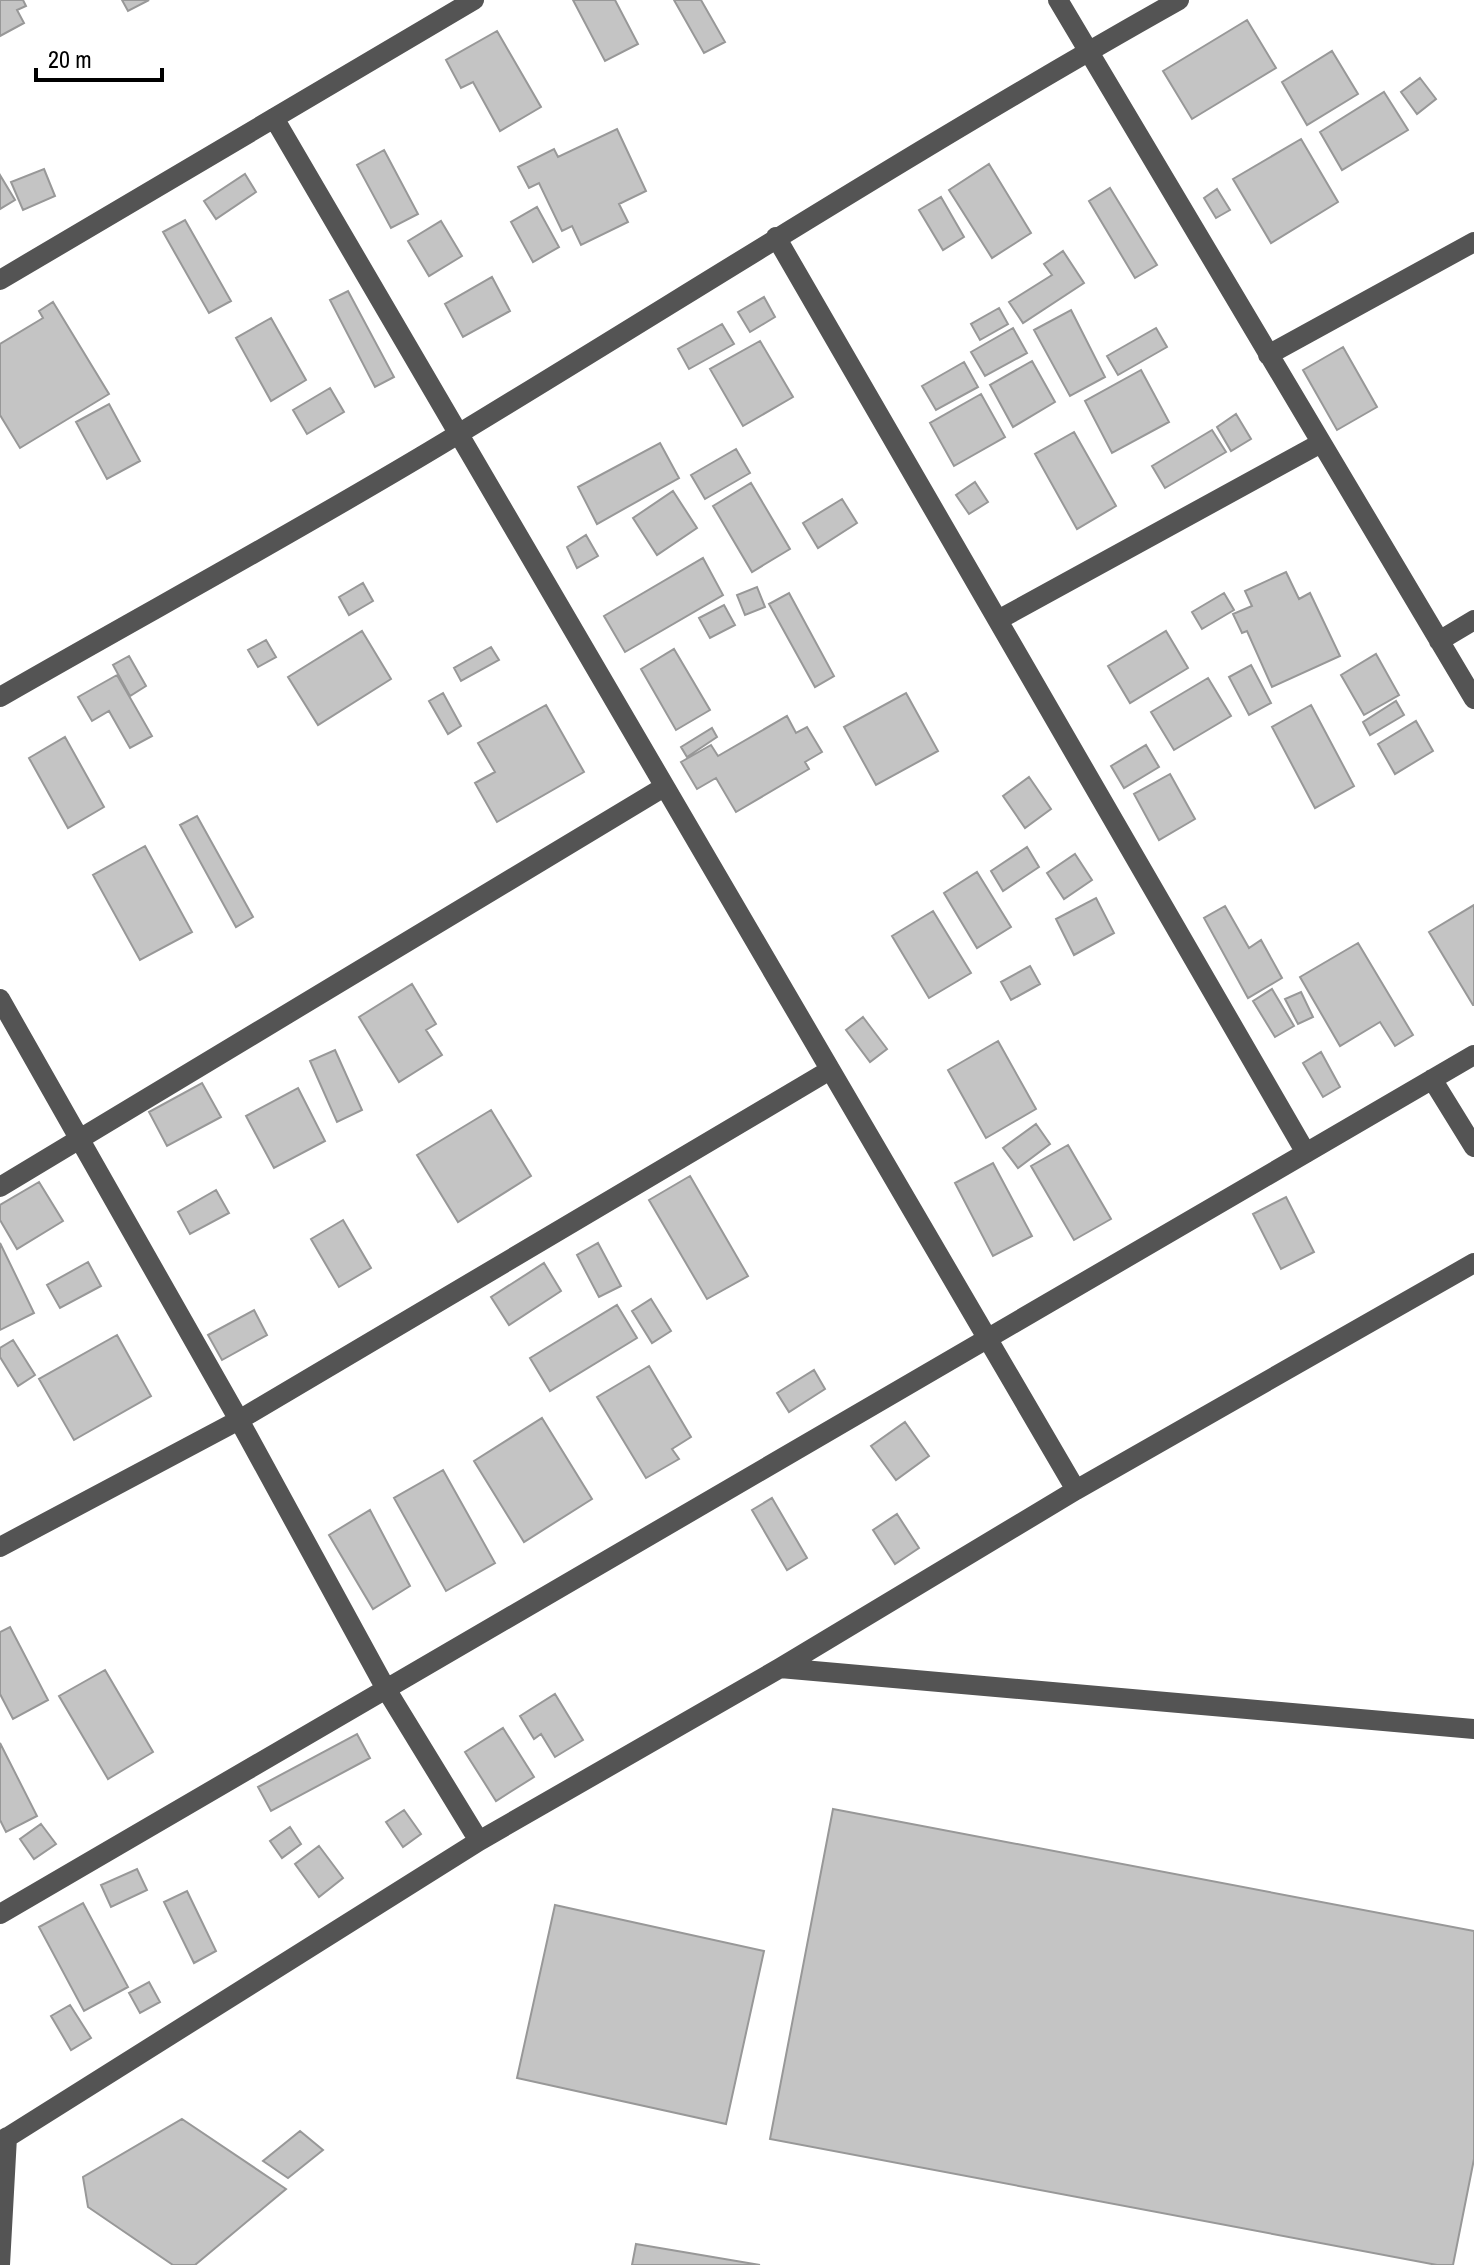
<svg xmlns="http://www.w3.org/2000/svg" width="1474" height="2265" font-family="'Archivo Narrow',sans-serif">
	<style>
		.building { fill: #c4c4c4; stroke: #989898; stroke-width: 2 }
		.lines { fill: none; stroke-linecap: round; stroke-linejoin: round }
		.minor { stroke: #545454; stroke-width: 20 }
	</style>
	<rect width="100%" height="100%" fill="#fff"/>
	<path class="building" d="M0,0H23L26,6L17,10L24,23L0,36Z
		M122,0H149L128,11Z
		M573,0H615L638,44L605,61Z
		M674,0H701L725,42L704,53Z
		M1247,20L1276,68L1192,119L1163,71Z
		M497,31L541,107L500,131L473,82L461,88L446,60Z
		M1332,51L1358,94L1307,125L1282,82Z
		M1420,78L1436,99L1417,114L1401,92Z
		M1384,92L1408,130L1342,170L1320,132Z
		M617,129L646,191L619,204L628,222L581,245L572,226L562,231L539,183L529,188L518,167L554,149L558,157Z
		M1301,139L1338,202L1271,243L1233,179Z
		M384,150L418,214L391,228L357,165Z
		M989,164L1031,233L992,258L949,190Z
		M44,169L55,196L23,210L11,182Z
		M245,174L256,192L216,219L204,201Z
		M0,175L15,200L0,209Z
		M1110,188L1157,265L1135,278L1089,201Z
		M1217,189L1230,210L1216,218L1204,198Z
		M941,197L964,237L943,250L919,210Z
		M537,207L559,247L533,262L511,222Z
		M185,220L231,301L209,313L163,232Z
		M441,221L462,256L429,276L408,241Z
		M1063,251L1084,283L1023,323L1009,302L1052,275L1044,264Z
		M492,277L510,311L463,337L445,304Z
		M348,291L394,377L375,387L330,300Z
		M764,297L775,317L750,332L738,312Z
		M53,302L109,394L20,448L0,415V344L43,318L39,311Z
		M999,308L1008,324L980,340L971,324Z
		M1071,310L1105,377L1070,396L1034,330Z
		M271,318L306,380L271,401L236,338Z
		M722,324L734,344L689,369L678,349Z
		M1013,328L1027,353L985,376L971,352Z
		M1156,328L1167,347L1118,375L1107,356Z
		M760,341L793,397L743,426L710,369Z
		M1343,347L1377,407L1337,430L1303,370Z
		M1032,361L1055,402L1013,427L990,385Z
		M964,362L978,387L936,410L922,386Z
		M1141,370L1169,422L1112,453L1085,401Z
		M330,388L344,412L307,434L293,410Z
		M981,394L1005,437L954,466L930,423Z
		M109,404L140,461L107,479L76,422Z
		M1236,414L1251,439L1231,451L1217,427Z
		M1212,430L1226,452L1165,488L1152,466Z
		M1074,432L1116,506L1077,529L1035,454Z
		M660,443L679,478L597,524L578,487Z
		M736,449L750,473L705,499L691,475Z
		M975,482L988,502L969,514L956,495Z
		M751,483L790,549L752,572L713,506Z
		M673,491L697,528L657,555L633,518Z
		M842,499L857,523L818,548L803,523Z
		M586,535L598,556L577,568L567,547Z
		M703,558L723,595L625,652L604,616Z
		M1286,572L1299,599L1310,593L1340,656L1272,687L1247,631L1242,633L1233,614L1252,606L1245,591Z
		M363,583L373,601L349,615L339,597Z
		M757,587L765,607L745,615L737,595Z
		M789,593L834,676L815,687L769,604Z
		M1224,593L1234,610L1202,629L1192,612Z
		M724,605L735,625L710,638L699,618Z
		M362,631L391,679L318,725L288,677Z
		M1166,631L1188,668L1130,703L1108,666Z
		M266,640L276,657L258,667L248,650Z
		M491,647L499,660L461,681L454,668Z
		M674,649L710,710L676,730L641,669Z
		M1376,654L1399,695L1364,715L1341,675Z
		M129,656L146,686L130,696L113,665Z
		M1251,665L1271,703L1249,715L1229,677Z
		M117,675L152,736L130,748L109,711L92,721L78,697Z
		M1208,678L1231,716L1174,750L1151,712Z
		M443,693L461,726L448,734L429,701Z
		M906,693L938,751L876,785L844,727Z
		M1396,701L1404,715L1370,735L1363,722Z
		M546,705L584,772L497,822L475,783L495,772L478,743Z
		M1311,705L1354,786L1315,808L1272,727Z
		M787,716L796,733L807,727L822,752L805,762L809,769L736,812L716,778L697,789L681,762L711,745L718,756Z
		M1416,721L1433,751L1395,774L1378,744Z
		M712,728L717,737L687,757L681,747Z
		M65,737L104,807L68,828L29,758Z
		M1146,745L1159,767L1124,788L1111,766Z
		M1170,774L1195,819L1159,840L1134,794Z
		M1029,777L1051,809L1025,828L1003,796Z
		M197,816L253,917L236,927L180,825Z
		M145,846L192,932L140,960L93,875Z
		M1027,847L1039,867L1003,891L991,871Z
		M1075,854L1092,880L1064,899L1047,873Z
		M977,872L1011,927L977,948L944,893Z
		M1096,898L1114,933L1074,955L1056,919Z
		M1474,905V1005H1473L1429,932Z
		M1225,906L1249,948L1261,940L1282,978L1248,998L1204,918Z
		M933,911L971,973L929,998L892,936Z
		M1358,943L1413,1035L1395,1046L1380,1022L1340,1046L1300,977Z
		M1030,966L1040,984L1011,1000L1001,982Z
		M412,984L436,1024L426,1030L442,1055L399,1082L359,1017Z
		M1272,989L1294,1026L1275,1037L1253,1001Z
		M1301,992L1313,1017L1298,1024L1285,999Z
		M863,1017L887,1049L870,1062L846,1030Z
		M998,1041L1036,1109L986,1138L948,1070Z
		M335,1050L362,1110L337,1122L310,1061Z
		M1321,1052L1340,1087L1323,1097L1303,1063Z
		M202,1083L221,1117L167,1146L149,1112Z
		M298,1088L325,1141L274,1168L246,1116Z
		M491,1110L531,1176L458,1222L417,1155Z
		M1036,1124L1050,1144L1018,1168L1003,1148Z
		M1068,1145L1111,1219L1074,1240L1031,1166Z
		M993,1163L1032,1236L993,1256L955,1183Z
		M690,1176L748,1276L707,1299L649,1200Z
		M39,1182L63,1221L17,1249L0,1220V1205Z
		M216,1190L229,1213L190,1234L178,1212Z
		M1286,1197L1314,1252L1281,1269L1253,1214Z
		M343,1220L371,1268L339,1287L311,1239Z
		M0,1243L34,1313L0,1330Z
		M598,1243L621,1286L599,1297L577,1255Z
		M88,1262L101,1286L60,1308L47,1285Z
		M544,1263L561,1291L509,1325L491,1297Z
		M651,1299L671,1331L652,1343L632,1311Z
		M617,1305L637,1338L550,1391L530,1358Z
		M254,1310L267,1335L222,1360L208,1335Z
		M117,1335L151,1396L74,1440L39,1379Z
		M13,1340L35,1375L18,1386L0,1357V1348Z
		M649,1366L691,1437L672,1449L679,1459L646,1478L597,1397Z
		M814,1370L825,1389L789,1412L777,1393Z
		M542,1418L592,1499L524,1542L474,1461Z
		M905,1422L929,1456L896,1480L871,1446Z
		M443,1470L495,1563L446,1591L394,1498Z
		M772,1498L807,1558L787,1570L752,1510Z
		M370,1510L410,1586L373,1609L329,1535Z
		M897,1514L919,1548L895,1564L873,1530Z
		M10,1627L48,1700L13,1719L0,1694V1632Z
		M105,1670L153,1752L108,1779L59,1696Z
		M555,1694L583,1740L555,1757L541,1734L534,1739L520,1716Z
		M503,1728L534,1777L496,1801L465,1752Z
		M357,1734L370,1758L271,1811L258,1787Z
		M0,1743L37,1816L6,1832L0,1820Z
		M833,1809L1474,1931V2159L1453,2265H1437L770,2139Z
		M404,1810L421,1834L403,1847L386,1822Z
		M41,1824L56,1844L34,1859L20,1839Z
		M290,1827L301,1844L282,1858L270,1841Z
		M319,1846L343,1878L319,1897L295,1864Z
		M137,1869L147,1890L111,1907L101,1885Z
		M187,1891L216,1951L194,1963L164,1902Z
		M83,1903L128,1987L84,2011L39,1927Z
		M555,1905L764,1951L726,2124L517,2078Z
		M149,1982L160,2002L140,2013L129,1993Z
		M70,2005L91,2038L71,2050L51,2016Z
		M182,2119L286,2189L195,2265H173L88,2207L83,2177Z
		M300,2131L323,2150L288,2178L263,2161Z
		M636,2244L760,2265H632Z"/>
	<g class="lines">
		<path class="minor" d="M1058,0L1474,699
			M274,118L1076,1490
			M776,237L1306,1153
			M0,280L474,0
			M1268,355L1474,242
			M998,620L1321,443
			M1439,641L1474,620
			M0,697C153,609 309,525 460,433C699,288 935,137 1179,0
			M0,999L239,1420L386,1689L479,1841
			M1432,1079L1474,1147
			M0,1187L664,787
			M0,1547L239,1420L830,1070
			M780,1668L1474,1729
			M0,1914L1474,1055
			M0,2142L479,1841L780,1668L1076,1490L1474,1263
			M0,2265L7,2137"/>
	</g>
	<path d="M36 68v12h126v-12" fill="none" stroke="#000000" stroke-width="4"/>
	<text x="48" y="68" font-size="24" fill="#000000" stroke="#ffffff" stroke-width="6" paint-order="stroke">20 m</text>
</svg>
